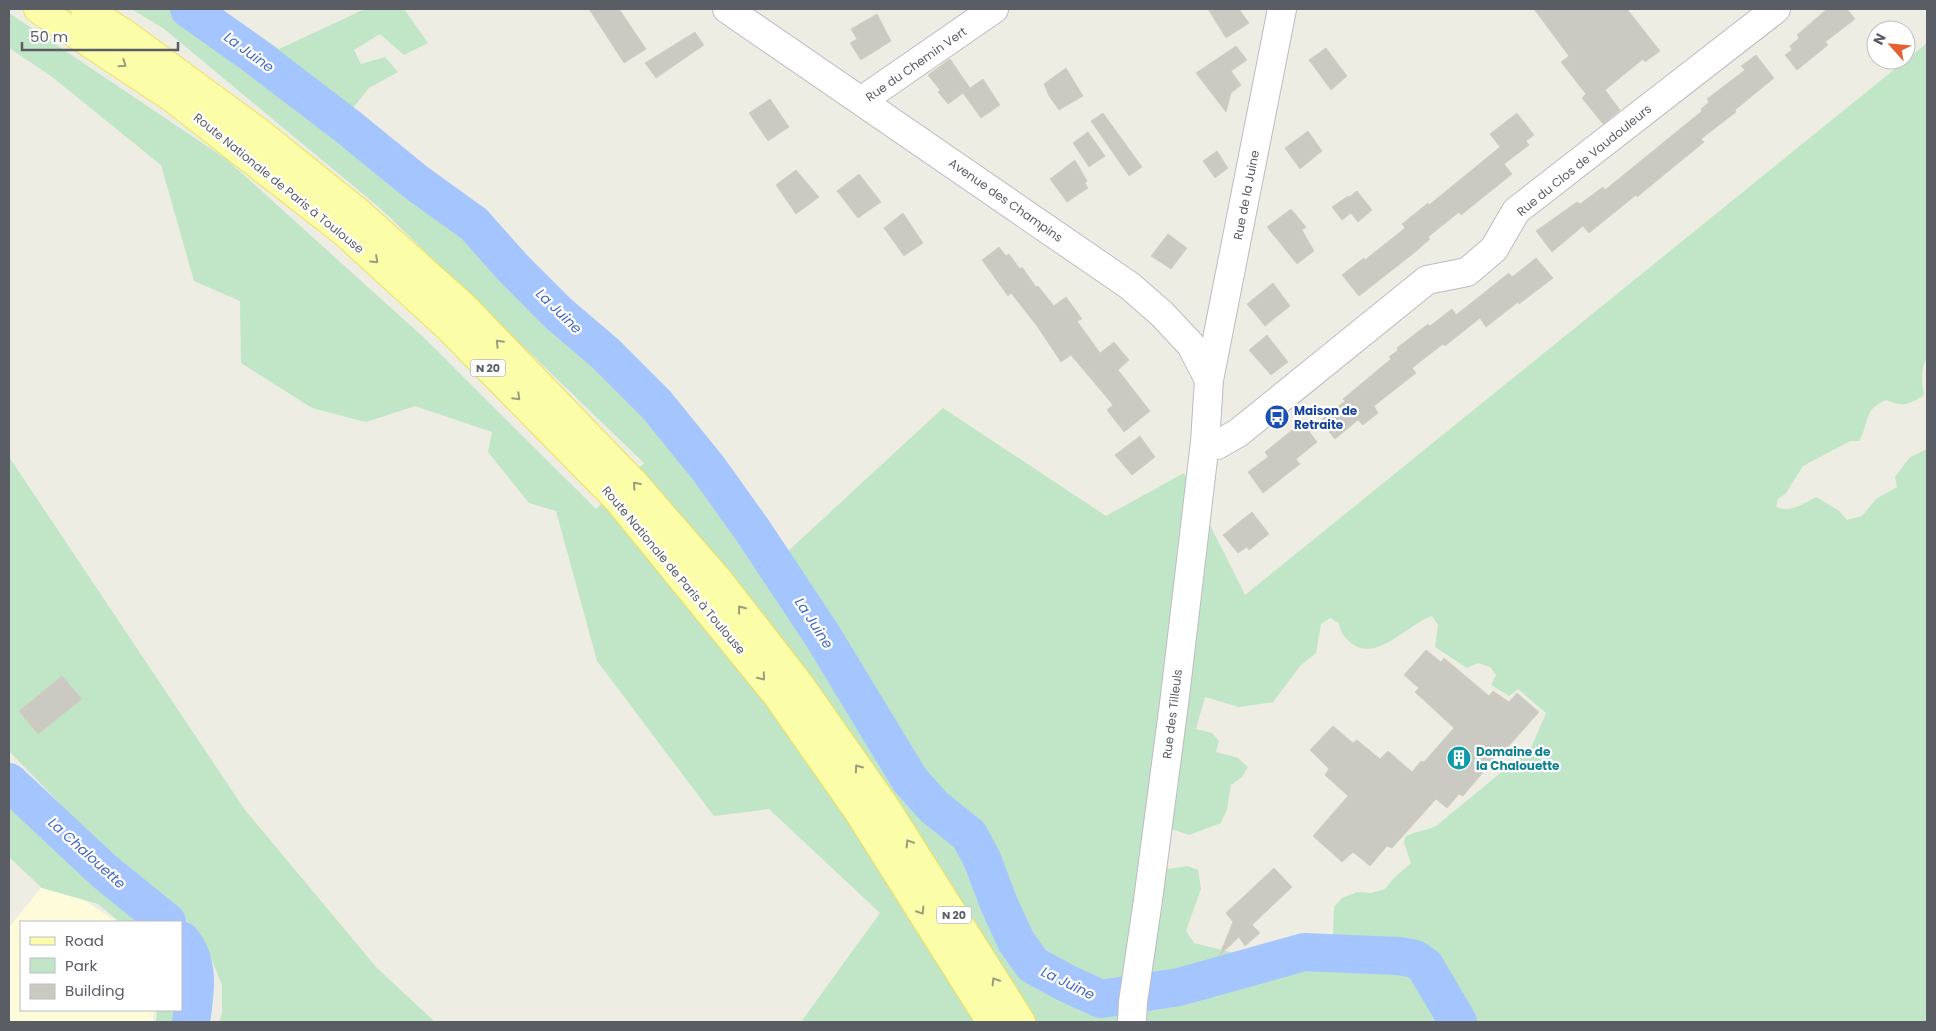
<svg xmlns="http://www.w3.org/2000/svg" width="1936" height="1031" font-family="Poppins,sans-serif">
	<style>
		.commercial { fill: #fdfbd9 }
		.green { fill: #c0e5c7; fill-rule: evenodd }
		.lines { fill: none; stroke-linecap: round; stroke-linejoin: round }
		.river { stroke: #a4c5fd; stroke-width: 38 }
		.building { fill: #cacac2; stroke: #d2d0c2 }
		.minor-casing { stroke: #bbbcc2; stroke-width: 30 }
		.major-casing { stroke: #eee05b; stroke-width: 30 }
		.minor { stroke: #fff; stroke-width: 28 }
		.major { stroke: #fbfda9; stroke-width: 28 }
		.oneway { stroke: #9b9d80 }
		.labels { text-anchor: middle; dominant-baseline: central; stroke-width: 4.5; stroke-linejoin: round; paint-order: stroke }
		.shield { fill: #fff; stroke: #8c8e92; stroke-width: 1 }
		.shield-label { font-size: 11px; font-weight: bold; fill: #5b5d64 }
		.street-label { font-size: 12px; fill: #5b5d64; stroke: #fff }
		.transit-label { font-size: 12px; font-weight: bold; fill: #164399; stroke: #fff; text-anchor: start }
		.culture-label { font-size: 12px; font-weight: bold; fill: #0d838f; stroke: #fff; text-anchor: start }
		.water-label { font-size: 14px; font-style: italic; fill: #466bc0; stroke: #fff }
	</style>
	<rect width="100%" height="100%" fill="#eeede3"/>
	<path class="commercial" d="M50,877L117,922H21V1010H155L153,1019L154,1022H9V927Z"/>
	<path class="green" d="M131,9H220L279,49L365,9H404L428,43L404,55L380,34L354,50L361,64L385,57L398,72L369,88L352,109L492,224L686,424L786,553L943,408L1106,516L1184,473L1245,595L1927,43V358C1920,369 1922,383 1924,395C1909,405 1903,407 1886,400C1862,410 1870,423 1859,441H1850L1803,466L1786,493L1778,499L1776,507C1791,513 1803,504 1816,497L1838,510L1847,520L1862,516L1876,499L1897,487L1895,477L1910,457L1927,449V1022H801L880,913L769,809L714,816L597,661L556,511L529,503L488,452L492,432L415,406L366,422L312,408L241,363L240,301L194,281L161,165L51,76L9,48V13L226,159L421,335L596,509L644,463L380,208L163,28ZM1432,616L1438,625L1435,647L1467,668L1478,663L1490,667L1496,675L1491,685L1509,696L1518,689L1546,713L1531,748L1436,826C1425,831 1415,831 1405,837L1404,843L1411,863L1394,878L1385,889L1371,893L1357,892L1342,898L1334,907L1333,937L1281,952L1242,955L1194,943L1186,931L1201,889L1198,870L1187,866L1169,869L1159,862L1166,827L1189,835L1221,823L1227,809L1231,785L1242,777L1248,767L1238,758L1216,752L1219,741L1212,733L1196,729L1205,697L1239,707L1273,702L1301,665L1316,653L1321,624L1330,618L1339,623C1341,633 1343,636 1351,643C1376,664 1409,623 1432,616Z
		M9,457L245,810L377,968L435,1022H219L222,1013V985L207,948L192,925L126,872L9,751Z
		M9,793L63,847L151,922H120L98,904L42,888L9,857Z
		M181,951L190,977L187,1022H156L157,1010H181Z"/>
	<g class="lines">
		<path class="river" d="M189,9L254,55L347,126L417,183L474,224L514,269L558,313L606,354L656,404L708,468L753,531L822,635L910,780L934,807L969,835L982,859L999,904L1016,941L1033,965L1066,983L1101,999L1179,987L1304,952L1399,956L1415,959L1425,966L1458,1022
			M9,782L104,871L167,922
			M181,940C201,964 195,994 191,1022"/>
	</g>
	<path class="building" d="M589,9H619L646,49L624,63Z
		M1208,9H1239L1249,23L1226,38Z
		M1534,9H1627L1660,51L1645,62L1643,59L1605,90L1620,110L1603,124L1582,98L1586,94L1561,62L1569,56Z
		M1827,9H1847L1855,19L1825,42L1828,45L1797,70L1785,55L1792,50L1790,46L1799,38L1797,35Z
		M877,14L891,41L861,60L850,43L857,39L851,29Z
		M695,32L704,45L656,78L645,63Z
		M1236,46L1247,60L1231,71L1241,85L1231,93L1226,112L1196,73Z
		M1326,48L1347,76L1331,90L1309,60Z
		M1756,55L1774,78L1735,110L1736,112L1701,139L1704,142L1637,197L1636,195L1589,233L1583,226L1552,252L1536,231L1577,202L1580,204L1603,187L1605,190L1702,111L1701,109L1709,102L1707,99L1745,70L1741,66Z
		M950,59L970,88L948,104L938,92L940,90L928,75Z
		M1066,68L1083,96L1059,110L1049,96L1044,84Z
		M983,79L1000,105L981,118L963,93Z
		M770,99L789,127L768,141L749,113Z
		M1103,113L1142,167L1129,176L1091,121Z
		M1517,113L1534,135L1526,141L1529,145L1504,164L1512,174L1461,215L1459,212L1428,237L1430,239L1414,253L1359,296L1342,275L1364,258L1365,260L1405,228L1402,224L1428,203L1429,205L1500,147L1490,134Z
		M1308,131L1322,151L1300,169L1285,148Z
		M1088,132L1105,156L1089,167L1073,143Z
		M1217,151L1228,168L1215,178L1203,161Z
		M1075,160L1087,181L1085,183L1088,188L1067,202L1050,179Z
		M796,170L819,197L796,214L776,185Z
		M859,174L881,202L858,218L837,191Z
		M1357,191L1372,210L1358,222L1351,213L1342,220L1332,207L1348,196L1349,197Z
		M1291,209L1306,227L1302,230L1314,251L1297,264L1267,227Z
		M903,213L923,243L904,256L884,228Z
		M1168,234L1187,248L1171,269L1151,256Z
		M999,247L1006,256L1009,254L1020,269L1022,267L1036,287L1038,286L1054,306L1066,297L1082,319L1077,321L1100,353L1114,342L1129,360L1118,370L1150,411L1124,432L1107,410L1113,405L1071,355L1061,362L1037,326L1011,293L1008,296L982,260Z
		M1536,258L1553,278L1519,304L1518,302L1486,327L1480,318L1445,346L1443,344L1412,368L1416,373L1374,406L1378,413L1363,425L1358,420L1335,439L1320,421L1345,401L1343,399L1391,359L1389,357L1398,350L1397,348L1428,324L1430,326L1452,309L1456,315L1509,273L1512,277Z
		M1273,283L1290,306L1265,326L1247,304Z
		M1267,335L1288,362L1271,375L1249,350Z
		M1302,422L1317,442L1296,459L1300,464L1263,493L1248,472L1268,457L1265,452Z
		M1140,436L1155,457L1132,475L1115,455Z
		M1252,512L1269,534L1249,550L1247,547L1238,553L1223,535Z
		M1426,650L1441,662L1444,658L1489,696L1493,691L1509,702L1517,693L1539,712L1498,758L1497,756L1463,796L1459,794L1447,808L1436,799L1392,848L1387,846L1370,866L1353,852L1342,862L1313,836L1348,796L1325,775L1329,769L1310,750L1333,726L1353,743L1357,740L1380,759L1388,751L1412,772L1421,761L1424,762L1454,728L1415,692L1419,688L1404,675Z
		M62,676L82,699L38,734L19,711Z
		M1274,868L1292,887L1252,925L1260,933L1245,946L1239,937L1219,956L1233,922L1226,913Z"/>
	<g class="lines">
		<defs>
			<path id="minor" d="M727,9L1130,286L1162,314L1191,345L1209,380L1205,442L1175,696L1148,900L1133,1002L1132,1022
				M861,101L994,9
				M1209,380L1282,9
				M1205,442L1217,445L1238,433L1427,280L1467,272L1494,249L1516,211L1776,9"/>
			<path id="major" d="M38,9L171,97L344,232L449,328L618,500L776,694L858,811L991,1022
				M85,9L124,33L256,130L358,212L463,306L634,483L720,582L800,685L886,808L1021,1022"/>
		</defs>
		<use href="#minor" class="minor-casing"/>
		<use href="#major" class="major-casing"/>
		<use href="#minor" class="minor"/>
		<use href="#major" class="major"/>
	</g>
	<defs><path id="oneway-chevron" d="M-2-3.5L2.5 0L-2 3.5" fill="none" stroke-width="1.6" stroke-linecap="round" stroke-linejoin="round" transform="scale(1.25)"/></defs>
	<g class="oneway">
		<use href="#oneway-chevron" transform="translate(123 64) rotate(34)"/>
		<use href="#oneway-chevron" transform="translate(375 260) rotate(43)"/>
		<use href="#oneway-chevron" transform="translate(499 343) rotate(-134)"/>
		<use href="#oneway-chevron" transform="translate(517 397) rotate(45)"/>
		<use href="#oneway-chevron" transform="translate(636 485) rotate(-132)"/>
		<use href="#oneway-chevron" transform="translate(741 609) rotate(-128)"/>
		<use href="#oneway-chevron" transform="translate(762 677) rotate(51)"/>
		<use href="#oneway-chevron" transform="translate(858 768) rotate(-125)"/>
		<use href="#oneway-chevron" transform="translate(909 843) rotate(-122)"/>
		<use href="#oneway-chevron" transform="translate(921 911) rotate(58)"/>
		<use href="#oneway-chevron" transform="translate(995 981) rotate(-122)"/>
	</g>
	<defs>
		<symbol id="bus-disc" viewBox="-11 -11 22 22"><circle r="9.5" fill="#1a4fb4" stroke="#fff"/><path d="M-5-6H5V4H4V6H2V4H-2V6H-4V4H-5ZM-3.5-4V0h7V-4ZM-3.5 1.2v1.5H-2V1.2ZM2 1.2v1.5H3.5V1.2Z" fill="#fff"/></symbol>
		<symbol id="building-disc" viewBox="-11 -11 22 22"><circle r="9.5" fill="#0f9aa8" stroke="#fff"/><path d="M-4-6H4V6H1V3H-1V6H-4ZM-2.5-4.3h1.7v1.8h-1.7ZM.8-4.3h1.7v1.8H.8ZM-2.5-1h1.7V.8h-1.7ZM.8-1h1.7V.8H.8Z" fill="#fff"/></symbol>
	</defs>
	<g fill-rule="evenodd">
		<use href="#bus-disc" x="1263" y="403" width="28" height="28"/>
		<use href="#building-disc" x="1445" y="744" width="28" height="28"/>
	</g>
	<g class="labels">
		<g class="shield">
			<rect x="470.5" y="359.5" width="35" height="17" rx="4"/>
			<rect x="936.5" y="906.5" width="35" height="17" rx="4"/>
		</g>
		<g class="shield-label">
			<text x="488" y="368">N 20</text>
			<text x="954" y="915">N 20</text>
		</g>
		<g class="street-label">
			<text transform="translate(916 64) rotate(-35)">Rue du Chemin Vert</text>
			<text transform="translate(1584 160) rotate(-39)">Rue du Clos de Vaudouleurs</text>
			<text transform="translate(279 183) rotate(39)">Route Nationale de Paris à Toulouse</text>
			<text transform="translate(1246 195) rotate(-79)">Rue de la Juine</text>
			<text transform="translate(1006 200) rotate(35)">Avenue des Champins</text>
			<text transform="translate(674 570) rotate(50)">Route Nationale de Paris à Toulouse</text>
			<text transform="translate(1172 714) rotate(-83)">Rue des Tilleuls</text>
		</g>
		<g class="transit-label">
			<text x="1294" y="410">Maison de<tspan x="1294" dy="14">Retraite</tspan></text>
		</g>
		<g class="culture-label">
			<text x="1476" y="751">Domaine de<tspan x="1476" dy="14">la Chalouette</tspan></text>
		</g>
		<g class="water-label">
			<text transform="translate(249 52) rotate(36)">La Juine</text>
			<text transform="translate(559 311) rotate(44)">La Juine</text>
			<text transform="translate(814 623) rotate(57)">La Juine</text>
			<text transform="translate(87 853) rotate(42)">La Chalouette</text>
			<text transform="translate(1068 983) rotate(26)">La Juine</text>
		</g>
	</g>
	<rect width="1936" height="1031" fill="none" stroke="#5b5d64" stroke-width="20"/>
	<rect x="20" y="921" width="162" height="90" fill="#ffffff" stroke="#bdbec1"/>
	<rect x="30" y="937" width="25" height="8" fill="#fbfda9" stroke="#bdbec1"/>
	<text x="65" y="946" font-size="15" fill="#5b5d64">Road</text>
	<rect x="30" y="958" width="25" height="15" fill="#c0e5c7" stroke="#bdbec1"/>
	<text x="65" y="971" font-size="15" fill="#5b5d64">Park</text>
	<rect x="30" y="984" width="25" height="15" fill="#cacac2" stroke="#bdbec1"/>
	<text x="65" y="996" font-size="15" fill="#5b5d64">Building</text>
	<g transform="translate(1891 45) rotate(297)"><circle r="24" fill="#ffffff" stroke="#bdbec1"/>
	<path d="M0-4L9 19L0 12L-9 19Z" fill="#e56131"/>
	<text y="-8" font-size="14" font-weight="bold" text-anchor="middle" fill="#5b5d64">N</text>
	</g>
	<path d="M22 42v8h156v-8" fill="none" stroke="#5b5d64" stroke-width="2.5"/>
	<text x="30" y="42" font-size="15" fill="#5b5d64" stroke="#ffffff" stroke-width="4" paint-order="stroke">50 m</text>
</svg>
